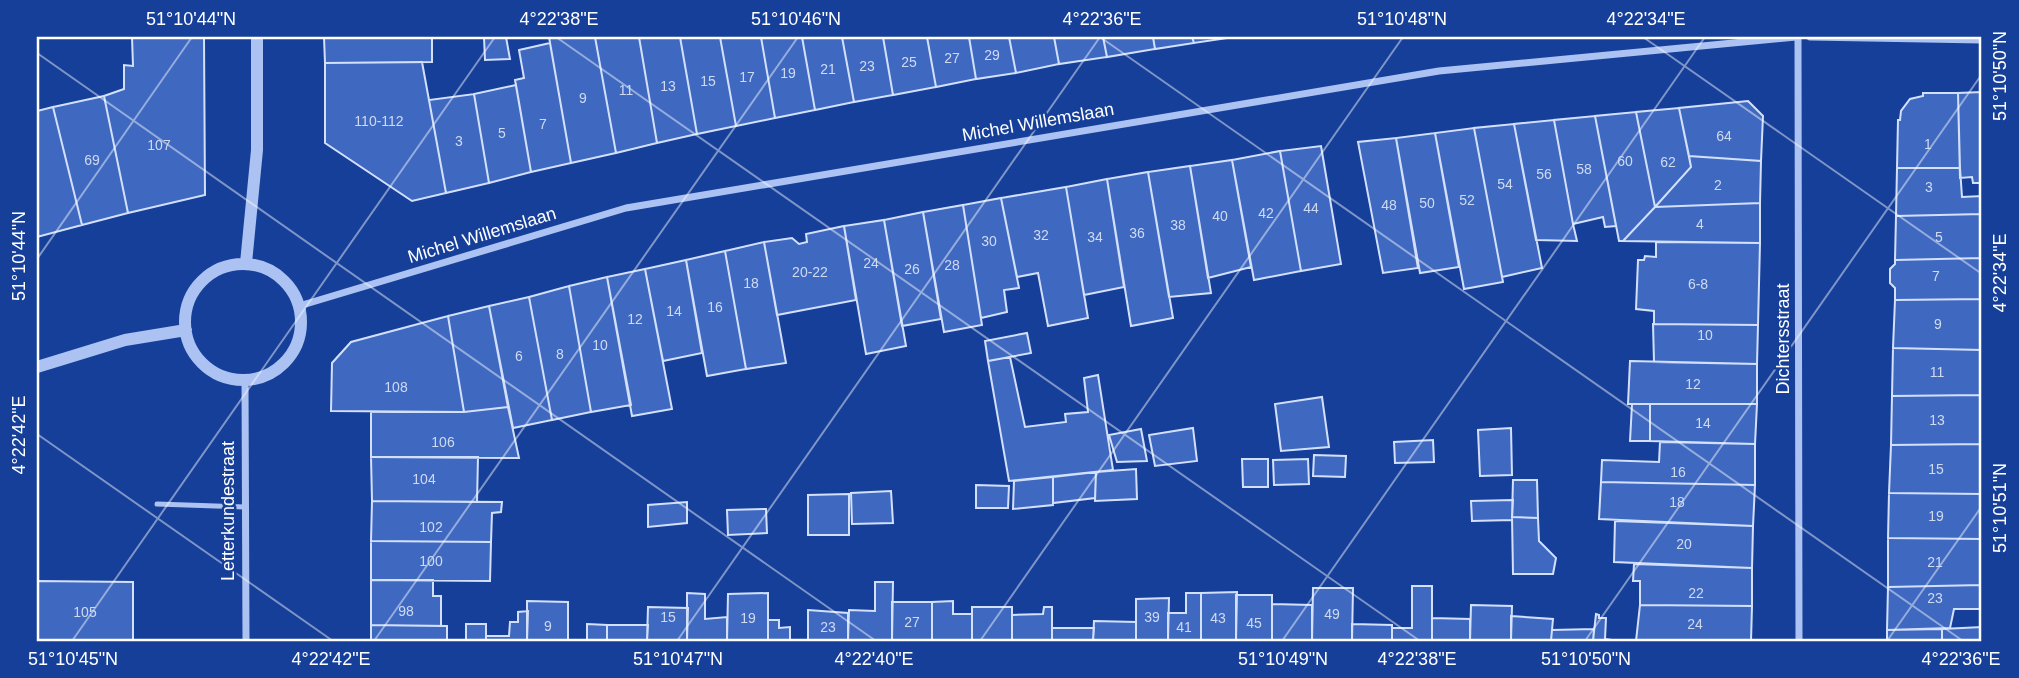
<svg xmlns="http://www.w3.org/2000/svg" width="2019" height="678" font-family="Helvetica,sans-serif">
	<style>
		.building { fill: #3f69c1; stroke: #d3e0fc; stroke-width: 2 }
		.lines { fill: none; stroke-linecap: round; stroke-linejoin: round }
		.service { stroke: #abc2f2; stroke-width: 5 }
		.minor { stroke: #abc2f2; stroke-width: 7 }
		.tertiary { stroke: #abc2f2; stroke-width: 12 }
		.ticks { fill: none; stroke: #fff; stroke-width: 2; stroke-opacity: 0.45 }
		.labels { text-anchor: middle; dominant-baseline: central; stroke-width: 5; stroke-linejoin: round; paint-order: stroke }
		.number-label { font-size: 14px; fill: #cfdaf0 }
		.street-label { font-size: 18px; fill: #fff; stroke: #163f9a }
		.neatline { fill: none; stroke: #fff; stroke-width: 2.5 }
		.ticks-label { font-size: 18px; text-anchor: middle; fill: #fff }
	</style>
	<rect width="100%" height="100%" fill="#163f9a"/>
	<path class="building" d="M132,37H204L205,195L128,213L104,96L124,89V65L133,66Z
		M324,37H432V62L325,63Z
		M484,37H506L510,59L485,60Z
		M549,37H595L616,153L571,163Z
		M595,37H639L657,143L616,153Z
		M639,37H680L697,134L657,143Z
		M680,37H720L736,126L697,134Z
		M720,37H761L775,118L736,126Z
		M761,37H802L815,110L775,118Z
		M802,37H842L854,102L815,110Z
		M842,37H883L893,95L854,102Z
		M883,37H927L936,87L893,95Z
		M927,37H969L976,79L936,87Z
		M969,37H1009L1016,73L976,79Z
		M1009,37H1054L1059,64L1016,73Z
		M1054,37H1103L1107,57L1059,64Z
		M1103,37H1153L1155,49L1107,57Z
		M1153,37H1192L1194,43L1155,49Z
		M1192,37H1234L1194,43Z
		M550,43L571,163L531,172L515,80L524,78L519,50Z
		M422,62L446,193L412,201L325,143V63Z
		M516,85L531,172L489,183L474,94Z
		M1982,92V183H1973L1972,177L1960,178L1958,93Z
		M1923,93H1958L1960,168H1897L1898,120H1900L1901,111L1910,99L1923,96Z
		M474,94L489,183L446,193L429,100Z
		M104,96L128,213L82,225L53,107Z
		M1748,101L1763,116L1761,161L1689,156L1679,108Z
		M53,107L82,225L37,237V111Z
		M1679,108L1691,167L1655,207L1636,112Z
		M1636,112L1655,207L1623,241H1619L1595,116Z
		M1595,116L1616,226L1605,227L1603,217L1573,224L1554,120Z
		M1554,120L1573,224L1577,241L1536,240L1514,124Z
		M1514,124L1542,268L1502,277L1474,128Z
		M1474,128L1503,282L1464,289L1435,133Z
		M1435,133L1459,267L1420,273L1396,138Z
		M1396,138L1418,268L1383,273L1358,142Z
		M1321,146L1341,264L1301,271L1280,151Z
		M1280,151L1301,271L1254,280L1232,160Z
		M1689,156L1761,161L1760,203L1655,207L1691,167Z
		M1232,160L1251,267L1208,278L1190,166Z
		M1190,166L1211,293L1169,297L1148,172Z
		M1897,168H1960L1962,197L1982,196V214L1896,216Z
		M1148,172L1173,318L1131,326L1107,179Z
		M1107,179L1124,287L1084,295L1066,187Z
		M1066,187L1088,318L1048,326L1038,273L1017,277L1001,198Z
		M1001,198L1019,288L1004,290L1007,312L981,318L963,205Z
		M1760,203V243L1623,241L1655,207Z
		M963,205L982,325L944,332L923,212Z
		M923,212L941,319L902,326L884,220Z
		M1982,214V258L1895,260L1896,216Z
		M884,220L906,346L866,354L844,226Z
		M844,226L856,300L777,315L764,242L792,238L799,244L807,242L806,234Z
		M764,242L786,363L746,369L725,251Z
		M1656,242L1760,243L1758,325L1654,324V311L1636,309L1638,260H1644L1645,256L1656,257Z
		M725,251L746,369L707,376L686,260Z
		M1982,258V299L1895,300V288L1890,283V269L1895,264V260Z
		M686,260L702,353L663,361L645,269Z
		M645,269L672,409L632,416L607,277Z
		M607,277L631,405L591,412L569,286Z
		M569,286L591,412L552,420L529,297Z
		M529,297L552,420L513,428L489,306Z
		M1982,299V350L1893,348L1895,300Z
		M489,306L508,407L464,412L448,316Z
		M448,316L464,412L331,411L332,363L351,342Z
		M1653,324L1758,325L1757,364L1654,362Z
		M1027,333L1031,353L988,361L985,341Z
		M1893,348L1982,350V395L1892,396Z
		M1010,357L1025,427L1066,422L1065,414L1088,412L1084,378L1098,375L1113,470L1009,481L988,361Z
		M1630,361L1757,364V404H1628Z
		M1982,395V444L1891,445L1892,396Z
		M1322,397L1329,447L1281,451L1275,404Z
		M1632,404H1650V441H1630Z
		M1650,404H1757L1755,444L1650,441Z
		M508,407L519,458L371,457V412H464Z
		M1193,428L1197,461L1155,466L1149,435Z
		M1511,428L1512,475L1480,476L1478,430Z
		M1141,429L1147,461L1117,462L1109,435Z
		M1433,440L1434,462L1395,463L1394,442Z
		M1660,442L1755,444V485L1601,482L1602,460L1659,462Z
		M1982,444V494L1889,493L1891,445Z
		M1314,455L1346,456L1345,477L1313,476Z
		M371,457H478L477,502L372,501Z
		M1242,459H1268V487H1243Z
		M1308,459L1309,484L1274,485L1273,460Z
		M1136,469L1137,499L1095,501L1096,472Z
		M1096,472L1095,498L1053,503V477Z
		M1053,477V505L1013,509L1014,481Z
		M1513,480H1537L1538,518L1512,517Z
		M1601,482L1755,485L1753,526L1599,519Z
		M976,485L1009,486L1008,508H976Z
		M891,491L893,523L852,524L851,493Z
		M1889,493L1982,494V539L1888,538Z
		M849,494V535H808V495Z
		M1513,500L1512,520L1472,521L1471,501Z
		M372,501L502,502L501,512L492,513L491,542L371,541Z
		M687,502V523L648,527V505Z
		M766,509L767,533L728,535L727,510Z
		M1512,517L1538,518L1539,541L1556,558L1553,574H1513Z
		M1615,521L1753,526L1752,568L1614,562Z
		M1888,538L1982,539V585L1888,587Z
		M371,541L491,542L490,581L371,580Z
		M1634,564L1752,568V606L1640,605V581H1633Z
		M371,580H433V596H441V626L371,625Z
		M37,581L133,582V641H37Z
		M875,582H893L892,641H848L849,610L875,611Z
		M1982,585V609H1954L1950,628L1887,630L1888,587Z
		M1412,586H1432V641H1392V628H1412Z
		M1313,588H1353L1352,641H1312Z
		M1237,592L1236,641H1201V593Z
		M687,593L705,594V619L727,617V641H687Z
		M768,593V641H727L728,594Z
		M1186,593H1201V641H1168V613H1186Z
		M1236,595H1272V641H1236Z
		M1169,598L1168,641H1136V599Z
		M527,601L568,602V641H527Z
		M953,601V614H972V641H932V602Z
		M892,602H932V641H892Z
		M1272,604L1312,605V641H1272Z
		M1471,605L1512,606L1511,641H1470Z
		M1640,605L1752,606L1751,641H1636Z
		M648,607L688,608L687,641H647Z
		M972,607H1012V641H972Z
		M1044,607H1052V641H1012V615L1043,614Z
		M808,610L848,613V641H808Z
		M528,611L527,641H486V636H509L510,622H518V612Z
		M1596,614L1599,615V618H1606L1605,639L1619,641H1593Z
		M1511,616L1553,619L1551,641H1511Z
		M1432,618L1470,619V641H1432Z
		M768,620H779V628L790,627V641H768Z
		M1094,621L1136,622V641H1093Z
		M466,624H486V641H466Z
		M587,624L607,625V641H587Z
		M1352,624L1392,625V641H1352Z
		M371,625L447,626V641H371Z
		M607,625H648L647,641H607Z
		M1982,627V641H1942V629Z
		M1052,628H1094L1093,641H1052Z
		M1594,629L1593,641H1551L1552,630Z
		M1942,629V641H1887V630Z"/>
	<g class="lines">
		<path class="service" d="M157,504L245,507"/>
		<path class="minor" d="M1798,37L1799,641
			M1810,37L1982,40
			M299,306L626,208L1439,71L1796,37
			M245,381L246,641"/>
		<path class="tertiary" d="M246,263L257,150V37
			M185 322a58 58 0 1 1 116 0a58 58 0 1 1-116 0Z
			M37,367L125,340L186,330"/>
	</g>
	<path class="ticks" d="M556,37L1420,641M1100,37L1963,641M1643,37L1982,274M37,53L876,641M37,259L192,37M37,434L333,641M72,641L495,37M374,641L798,37M677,641L1100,37M980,641L1403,37M1282,641L1705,37M1585,641L1982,74M1887,641L1982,506"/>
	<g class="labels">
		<g class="number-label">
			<text x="992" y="55">29</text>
			<text x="952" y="58">27</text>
			<text x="909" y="62">25</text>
			<text x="867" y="66">23</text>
			<text x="828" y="69">21</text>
			<text x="788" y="73">19</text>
			<text x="747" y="77">17</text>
			<text x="708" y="81">15</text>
			<text x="668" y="86">13</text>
			<text x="626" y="90">11</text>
			<text x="583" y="98">9</text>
			<text x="379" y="121">110-112</text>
			<text x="543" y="124">7</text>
			<text x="502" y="133">5</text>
			<text x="1724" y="136">64</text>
			<text x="459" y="141">3</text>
			<text x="1928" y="144">1</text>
			<text x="159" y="145">107</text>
			<text x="92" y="160">69</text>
			<text x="1625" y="161">60</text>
			<text x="1668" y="162">62</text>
			<text x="1584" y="169">58</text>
			<text x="1544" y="174">56</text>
			<text x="1505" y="184">54</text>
			<text x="1718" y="185">2</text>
			<text x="1929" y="187">3</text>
			<text x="1467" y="200">52</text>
			<text x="1427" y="203">50</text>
			<text x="1389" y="205">48</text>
			<text x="1311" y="208">44</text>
			<text x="1266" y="213">42</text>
			<text x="1220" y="216">40</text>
			<text x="1700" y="224">4</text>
			<text x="1178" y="225">38</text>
			<text x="1137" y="233">36</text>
			<text x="1041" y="235">32</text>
			<text x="1095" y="237">34</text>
			<text x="1939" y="237">5</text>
			<text x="989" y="241">30</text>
			<text x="871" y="263">24</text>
			<text x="952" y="265">28</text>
			<text x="912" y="269">26</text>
			<text x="810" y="272">20-22</text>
			<text x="1936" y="276">7</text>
			<text x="751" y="283">18</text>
			<text x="1698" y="284">6-8</text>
			<text x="715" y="307">16</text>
			<text x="674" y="311">14</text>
			<text x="635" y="319">12</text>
			<text x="1938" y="324">9</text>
			<text x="1705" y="335">10</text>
			<text x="600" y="345">10</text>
			<text x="560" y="354">8</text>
			<text x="519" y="356">6</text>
			<text x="1937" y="372">11</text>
			<text x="1693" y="384">12</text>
			<text x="396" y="387">108</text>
			<text x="1937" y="420">13</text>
			<text x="1703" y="423">14</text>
			<text x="443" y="442">106</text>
			<text x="1936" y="469">15</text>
			<text x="1678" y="472">16</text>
			<text x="424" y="479">104</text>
			<text x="1677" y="502">18</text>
			<text x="1936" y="516">19</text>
			<text x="431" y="527">102</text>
			<text x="1684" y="544">20</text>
			<text x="431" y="561">100</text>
			<text x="1935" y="562">21</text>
			<text x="1696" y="593">22</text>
			<text x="1935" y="598">23</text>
			<text x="406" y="611">98</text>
			<text x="85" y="612">105</text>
			<text x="1332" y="614">49</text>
			<text x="668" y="617">15</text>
			<text x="1152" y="617">39</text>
			<text x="748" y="618">19</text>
			<text x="1218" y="618">43</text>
			<text x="912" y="622">27</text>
			<text x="1254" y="623">45</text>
			<text x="1695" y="624">24</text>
			<text x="548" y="626">9</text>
			<text x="828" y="627">23</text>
			<text x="1184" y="627">41</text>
		</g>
		<g class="street-label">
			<text transform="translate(1038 122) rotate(-10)">Michel Willemslaan</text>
			<text transform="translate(482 235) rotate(-17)">Michel Willemslaan</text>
			<text transform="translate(1783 339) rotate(-90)">Dichtersstraat</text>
			<text transform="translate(228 511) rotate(-90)">Letterkundestraat</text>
		</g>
	</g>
	<rect width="2019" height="678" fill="none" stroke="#163f9a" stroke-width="77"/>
	<rect x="38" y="38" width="1942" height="602" class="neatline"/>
	<g class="ticks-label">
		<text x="191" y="25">51°10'44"N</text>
		<text x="559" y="25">4°22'38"E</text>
		<text x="796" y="25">51°10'46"N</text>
		<text x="1102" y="25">4°22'36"E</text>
		<text x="1402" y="25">51°10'48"N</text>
		<text x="1646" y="25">4°22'34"E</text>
		<text transform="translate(2000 76) rotate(-90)" y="6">51°10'50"N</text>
		<text transform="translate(19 256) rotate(-90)" y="6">51°10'44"N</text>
		<text transform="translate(2000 273) rotate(-90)" y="6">4°22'34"E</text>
		<text transform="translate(19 435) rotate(-90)" y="6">4°22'42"E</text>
		<text transform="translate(2000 508) rotate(-90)" y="6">51°10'51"N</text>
		<text x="73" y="665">51°10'45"N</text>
		<text x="331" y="665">4°22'42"E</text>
		<text x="678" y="665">51°10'47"N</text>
		<text x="874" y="665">4°22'40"E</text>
		<text x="1283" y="665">51°10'49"N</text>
		<text x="1417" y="665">4°22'38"E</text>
		<text x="1586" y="665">51°10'50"N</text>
		<text x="1961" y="665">4°22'36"E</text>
	</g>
</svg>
